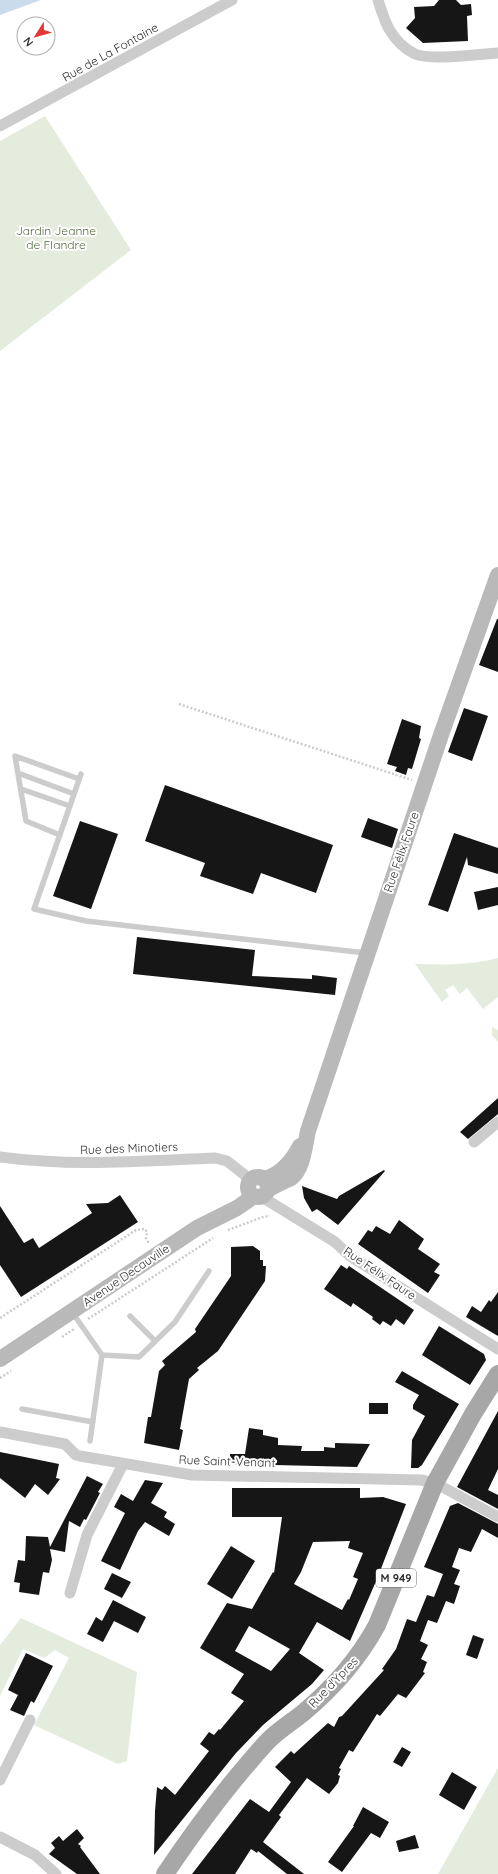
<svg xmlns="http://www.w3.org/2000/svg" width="498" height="1874" font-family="Quicksand,sans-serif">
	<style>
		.green { fill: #e4ecdd }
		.water { fill: #cadcec }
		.building { fill: #161616; fill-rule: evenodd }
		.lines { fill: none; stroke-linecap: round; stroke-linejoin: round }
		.path { stroke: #ccc; stroke-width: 2.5; stroke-dasharray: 2 2; stroke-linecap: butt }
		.lane { stroke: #ccc; stroke-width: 5.5 }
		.street { stroke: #ccc; stroke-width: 11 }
		.secondary { stroke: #b9b9b9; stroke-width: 16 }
		.primary { stroke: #a7a7a7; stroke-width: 18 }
		.labels { text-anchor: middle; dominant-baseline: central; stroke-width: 4; stroke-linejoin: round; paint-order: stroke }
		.shield { fill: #fff; stroke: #6d6d6d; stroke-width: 1 }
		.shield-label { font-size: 11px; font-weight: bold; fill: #2f2f2f }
		.street-label { font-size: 12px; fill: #2f2f2f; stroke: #fff }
		.park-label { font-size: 12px; fill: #4e6a3d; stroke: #fff }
	</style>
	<rect width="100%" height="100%" fill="#fff"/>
	<path class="green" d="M45,116L131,250L0,351V141Z
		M498,958V997L483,1009L467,988L460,994L453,985L445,990L449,996L442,1002L415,964C443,965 471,965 498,958Z
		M492,1027L498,1030V1042L492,1035Z
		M21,1618L137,1672L127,1761L118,1764L34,1725L69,1658L55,1650L44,1658L23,1649L0,1696V1645Z
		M498,1768V1874H438Z"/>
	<path class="water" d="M0,0H41L0,15Z"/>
	<path class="building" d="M439,0H456L461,5L471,4L472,15L467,16L468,41L423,43L406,28L415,18L414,7L434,6Z
		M497,619H498V672L479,665Z
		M464,708L488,716L472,761L448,752Z
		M402,719L421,726L419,738L421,739L412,769L408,768L406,775L395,771L397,767L387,764Z
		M165,785L333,845L316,893L261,873L253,894L200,876L205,863L145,841Z
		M368,818L398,829L392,848L361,837Z
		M80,821L118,834L91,909L53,896Z
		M454,833L498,848V874L468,865L467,857L448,912L428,905Z
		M498,887V905L478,910L474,892Z
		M137,937L255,950L252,976L312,979V975L337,978L335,995L133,974Z
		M498,1098V1114L468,1139L460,1132Z
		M384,1170L385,1171L338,1225L317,1209L312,1212L304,1198L302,1186L337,1199L339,1196Z
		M120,1195L138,1222L21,1297L0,1265V1206L24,1243L33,1238L39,1248L92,1213L86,1204L108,1203Z
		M399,1220L424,1239L418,1249L440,1264L434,1272L440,1275L428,1293L358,1244L368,1230L372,1232L376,1226L390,1234Z
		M253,1246L260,1251V1260H263V1266H266L265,1281L218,1351L197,1368L199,1370L189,1379L180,1429L183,1430L179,1450L144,1443L148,1417H151L159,1371L165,1365L162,1361L196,1332L195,1329L231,1276V1247Z
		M341,1265L347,1269L349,1266L414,1310L404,1325L396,1319L391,1326L383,1321L380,1325L372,1319L373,1317L353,1303L351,1307L324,1289Z
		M498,1292V1336L466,1317L472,1306L481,1312L489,1300L491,1302Z
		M439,1326L484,1354L486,1360L470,1385L422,1355Z
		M402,1371L459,1404L422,1465L418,1468H411L412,1440L425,1416L413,1409V1405L419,1395L395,1382Z
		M369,1403H388V1414H369Z
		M498,1411V1469L488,1490L498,1495V1509L457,1487Z
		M249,1428L263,1430V1435L278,1438V1445L302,1446L301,1451H324V1447L335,1448V1443L370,1444L357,1467L230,1464V1454H245Z
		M0,1452L59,1464L56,1478L60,1479L48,1495L35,1484L25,1498L0,1478Z
		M87,1476L103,1484L98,1492L100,1493L86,1520L84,1519L80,1527L69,1521L65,1552L50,1549L52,1560L49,1573L43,1572L39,1595L19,1592L20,1583L14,1582L18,1560L25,1561L26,1536L48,1537L50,1547Z
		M145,1480L163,1483L151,1503L167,1512L164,1517L175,1524L169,1536L145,1522L138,1531L120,1570L101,1561L125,1513L114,1507L121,1494L133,1501Z
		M232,1488H360V1498L383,1497L406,1504L377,1579L350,1641L317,1622L299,1653L324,1670L312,1684L263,1725L236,1753L154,1855L155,1811L157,1787L162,1790L165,1786L175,1795L209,1751L200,1744L209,1732L214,1735L219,1729L220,1730L244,1701L231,1693L244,1674L200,1648L227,1603L252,1609L273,1572L274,1573L282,1517H232ZM350,1541L348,1548L363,1553L353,1577L358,1579L349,1600L348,1599L342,1610L294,1584L301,1572L313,1542ZM249,1626L290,1649L271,1671L235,1651Z
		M458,1503L498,1524V1538L482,1529L471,1552L459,1548L452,1567L460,1570L454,1584L460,1586L454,1604L446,1601L437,1623L428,1620L420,1641L428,1645L421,1659L427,1662L423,1672L425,1673L406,1698L398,1694L380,1716L377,1714L353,1752L349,1750L339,1768L341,1769L338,1775L340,1776L338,1783L329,1794L307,1778L279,1815L281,1817L263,1842L304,1874H287L258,1851L257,1853L251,1849L235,1874H192L250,1799L269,1812L291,1782L275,1767L291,1751L294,1754L328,1723L334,1727L339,1717L342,1716L384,1670L382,1669L396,1649L407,1619L416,1622L427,1595L434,1597L443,1574L424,1567L450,1506Z
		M231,1546L255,1561L232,1599L207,1584Z
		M112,1573L131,1582L122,1598L104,1589Z
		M113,1600L146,1617L138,1633L114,1621L103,1642L87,1634L96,1617L102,1621Z
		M473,1635L484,1639L477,1659L466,1655Z
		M26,1653L53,1666L34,1703L31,1701L24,1716L10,1710L18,1695L8,1690Z
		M402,1747L411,1752L402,1767L393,1762Z
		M452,1772L477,1787L464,1810L439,1795Z
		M363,1807L389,1822L380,1838L371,1833L342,1872L328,1862L354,1826H353Z
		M77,1829L84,1838L78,1844L81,1846L80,1847L100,1874H77L49,1854L55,1848L51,1843L59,1836L63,1841Z
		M415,1835L419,1848L399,1852L396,1841Z"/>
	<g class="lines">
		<path class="path" d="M179,704L412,780
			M228,1230L263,1217L270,1216
			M0,1318L136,1230L145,1229L147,1232L146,1238L148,1242L150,1241
			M88,1319L213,1238
			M62,1337L74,1329
			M0,1378L11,1371"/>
		<path class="lane" d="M18,773L74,794
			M81,774L34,909L86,921L366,953
			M21,789L70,806
			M60,835L26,821L15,756L79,779
			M72,1312L102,1355
			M130,1316L155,1341
			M22,1409L93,1422
			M90,1441L102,1355L139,1357L175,1322L209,1271"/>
		<path class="street" d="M378,0C381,9 384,20 389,29C395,39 404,49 415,54C432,61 478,54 498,53
			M0,126L232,0
			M474,1142L498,1122
			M0,1157C72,1167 143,1161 215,1158L227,1161L251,1180
			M262,1197L335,1242L350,1256L498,1349
			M0,1432L65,1444L76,1455L80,1456L192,1475L421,1480L435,1483L498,1517
			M70,1593L87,1535L123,1464
			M0,1780L30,1720
			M0,1837L35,1855L56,1874"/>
		<path class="secondary" d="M248 1187a10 10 0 1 1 20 0a10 10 0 1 1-20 0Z
			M263,1179C280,1176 293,1160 300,1146
			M268,1190C275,1185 283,1182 291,1178C303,1170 305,1144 308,1131L442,732L498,575
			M0,1359L197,1228L237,1208L254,1196"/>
		<path class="primary" d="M165,1874C190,1837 216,1801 245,1767C254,1757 262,1746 272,1737C281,1729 293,1721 303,1713C333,1688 358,1660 377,1625L435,1483L473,1414L498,1374"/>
	</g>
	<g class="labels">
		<rect class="shield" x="376" y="1569" width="40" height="18" rx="3"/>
		<g class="shield-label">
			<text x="396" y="1578">M 949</text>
		</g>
		<g class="street-label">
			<text transform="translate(110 52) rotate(-29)">Rue de La Fontaine</text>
			<text transform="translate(401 852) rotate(-71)">Rue Félix Faure</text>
			<text transform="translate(129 1148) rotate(-2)">Rue des Minotiers</text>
			<text transform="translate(380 1273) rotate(34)">Rue Félix Faure</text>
			<text transform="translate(126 1275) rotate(-34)">Avenue Decauville</text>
			<text transform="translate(227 1461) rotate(2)">Rue Saint-Venant</text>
			<text transform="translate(333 1682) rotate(-46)">Rue d'Ypres</text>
		</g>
		<g class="park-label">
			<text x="56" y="230">Jardin Jeanne<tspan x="56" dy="14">de Flandre</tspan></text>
		</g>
	</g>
	<g transform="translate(36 36) rotate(233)"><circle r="19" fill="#ffffff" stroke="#acacac"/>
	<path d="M0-3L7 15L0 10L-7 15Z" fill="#e23735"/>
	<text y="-6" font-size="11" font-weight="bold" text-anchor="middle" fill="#2f2f2f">N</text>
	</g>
</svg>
